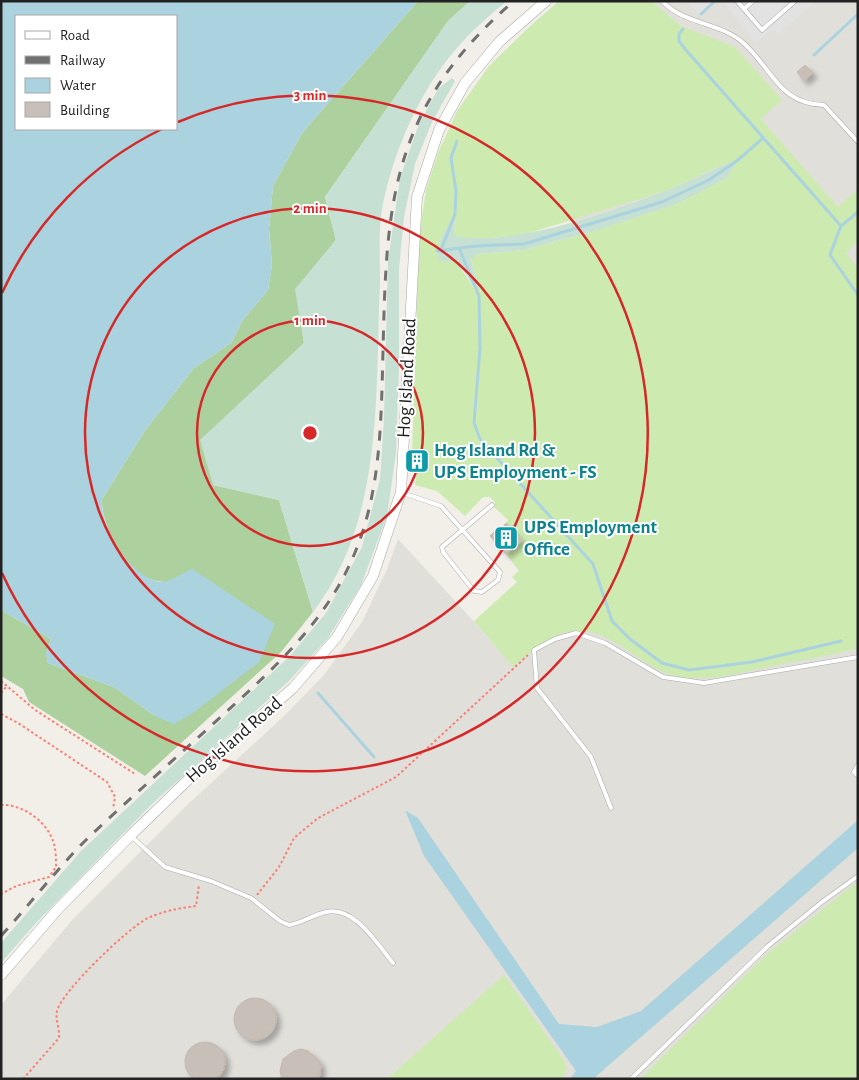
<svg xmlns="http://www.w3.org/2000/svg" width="859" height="1080" font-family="'Alegreya Sans',sans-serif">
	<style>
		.airport { fill: #e1dfda }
		.grass { fill: #cdebb0; fill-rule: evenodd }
		.forest { fill: #add19e }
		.wetland { fill: #c6e0d4 }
		.parking { fill: #e2e2e2 }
		.water { fill: #aad3df; fill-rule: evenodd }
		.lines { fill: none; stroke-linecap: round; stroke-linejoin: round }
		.stream { stroke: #aad3df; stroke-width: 3 }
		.building { fill: #c7bfb8; stroke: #c4b6ab; filter: url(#shadow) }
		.service-casing { stroke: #a9a9a9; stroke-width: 5 }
		.tertiary-casing { stroke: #a9a9a9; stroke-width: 11 }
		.path { stroke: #fa8072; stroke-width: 2; stroke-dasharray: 2.5 2.5; stroke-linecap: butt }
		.service { stroke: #fff; stroke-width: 4 }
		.tertiary { stroke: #fff; stroke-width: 10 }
		.rail { stroke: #707070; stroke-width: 3; stroke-dasharray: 10 10; stroke-linecap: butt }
		.ring { fill: none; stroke: #d62828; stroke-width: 2.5 }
		.labels { text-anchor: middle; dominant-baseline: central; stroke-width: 4; stroke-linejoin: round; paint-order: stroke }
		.street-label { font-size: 19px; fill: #222; stroke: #fff }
		.culture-label { font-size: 19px; font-weight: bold; fill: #0d838f; stroke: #fff; text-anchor: start }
		.centre { fill: #d62828; stroke: #fff; stroke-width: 2.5 }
		.ring-label { font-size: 15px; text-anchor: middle; font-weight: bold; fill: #d62828; stroke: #fff; stroke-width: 4; stroke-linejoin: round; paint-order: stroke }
	</style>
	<defs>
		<filter id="shadow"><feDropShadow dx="4.5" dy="4.5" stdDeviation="2.5" flood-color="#0004"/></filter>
	</defs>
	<rect width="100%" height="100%" fill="#f2efe9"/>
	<path class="airport" d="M571,1H688L699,14L713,1H858V1079H1V1005L72,920L186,806L282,718L324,675L362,622L387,569L398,539L491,640L577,562Z"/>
	<path class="grass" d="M559,1H651L681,26L735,47L782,100L761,119L838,207L858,189V240L846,253L858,267V648C834,655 808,659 783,664C752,670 712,682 681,677C662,674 646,663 630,652C578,616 556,629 513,667L474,621L517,582L512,577L519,571L506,554L522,540L506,523L508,520L494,507L495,502L490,497H483L465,516L437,491L415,485L418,456H412L419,237L426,190L438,153L457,111L489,66L528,28ZM738,160L727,178L676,204L591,232L524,250L478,254L471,258L478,294L441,239L455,216L454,236L470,240L523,235L669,190L715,168Z
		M858,881V1078L640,1079L768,953Z
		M504,975L565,1062L567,1068L562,1079H387Z"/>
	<path class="forest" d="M418,1H470L448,21L325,197L336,240L296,289L304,343L266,380L213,485L279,500L313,612L281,652L145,776L29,702L23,689L1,676V610L51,639L46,654L48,663L114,687L155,716L163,582C158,581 152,580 147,578C124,566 101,526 102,499L146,429L194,368L231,343L242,321L268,290L272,265L269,229L273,186L302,133Z"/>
	<path class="wetland" d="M470,1H507C490,15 471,31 457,48C420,90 394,150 383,204C378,228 380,256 380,280C375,392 385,518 313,612L279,500L213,485L200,440L304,343L295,289L336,240L325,197L448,21Z
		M452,78L455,81L432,122L415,164L404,217L399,269V368L396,453L387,516L361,585L328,638L289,681L152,804L35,924L1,963V943L81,851L290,656L326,613L362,547L380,479L384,419L388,261L400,178L419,124L438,89Z
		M738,160L727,178L676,204L591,232L524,250L478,254L471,259L479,296L458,261H439C435,243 446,230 455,214L454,236C510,248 614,211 668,190C692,181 714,168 738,160Z"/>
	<path class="parking" d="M688,1H713L699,14Z
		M723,1H816L778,34L773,29L755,43Z"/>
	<path class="water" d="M1,1H418L302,133L273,186L269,229L272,265L268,290L242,321L231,343L194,368L146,429L102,499C100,528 130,578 161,582C169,583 184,572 192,569L275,624L259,662L193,713L174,724L155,716L114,687L48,663L46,654L51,639L1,610ZM16,16H176V129H16Z
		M405,810L418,818L559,1024L597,1027L641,1011L857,821L858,848L593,1079H570L576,1071L424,856Z"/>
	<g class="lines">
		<path class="stream" d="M701,14L715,1
			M683,29L679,34V41L685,49L841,226
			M814,55L858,14
			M858,212L841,226L830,255L858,295
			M459,248L479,296L480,349L474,423L480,439L593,564L612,621L630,639L662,663L689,670L752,662L841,641
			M441,250L455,214L456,191L451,158L457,141
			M437,251L476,246L524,244L662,202L709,180L738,160L763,138
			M318,693L374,757"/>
	</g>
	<path class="building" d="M805,65L813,73L804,81L797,72Z
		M506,523L522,541L506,554L490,536L495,531L498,534Z
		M234 1019a21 21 0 1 1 42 0a21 21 0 1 1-42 0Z
		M185 1062a20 20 0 1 1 40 0a20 20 0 1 1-40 0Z
		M301,1049L308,1051L318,1060L321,1066L319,1079H282L280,1071L283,1059L294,1051Z"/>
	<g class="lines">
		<defs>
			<path id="service" d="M662,1C684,24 716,22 740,40C772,66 777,104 824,105L858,142
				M737,1L762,30L795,1
				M744,9L753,1
				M403,493L441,506L500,572L498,580L482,592L474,591L443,552L442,547L492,505
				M858,765L854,772L858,776
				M611,808L591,757L537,688L534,650L555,639L576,633L605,643L663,677L704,683L858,657
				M132,837L165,867L211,881L251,898L280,921L289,925C302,923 313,915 326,912C354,905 377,944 393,963
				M631,1079L768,946L822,902L858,876"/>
			<path id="tertiary" d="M1,975L58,909L130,836L192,776L293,688L337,637L373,576L401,492L417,197L439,130L465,83L499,42L546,1"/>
		</defs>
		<use href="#service" class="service-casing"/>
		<use href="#tertiary" class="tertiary-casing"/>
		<path class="path" d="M1,681L35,710L135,774
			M1,693L7,686
			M1,714L18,723L107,782L115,797L113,809
			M1,805C23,804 48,822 54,844C56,851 56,860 56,867L49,877L16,886L1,894
			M257,895L279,867L294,838L318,818L396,777L528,655
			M23,1079L59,1038C60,1029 55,1020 57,1011C62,991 128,928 148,918C163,911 180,908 196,906L199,885"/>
		<use href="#service" class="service"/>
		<use href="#tertiary" class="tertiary"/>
		<path class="rail" d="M1,936C31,903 59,866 91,835C135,794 180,754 224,714C273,669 321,626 350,564C376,508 380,450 382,389C387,224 378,118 514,1"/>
	</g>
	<g class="ring">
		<circle cx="310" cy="433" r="113"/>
		<circle cx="310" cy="433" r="225"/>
		<path d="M2 293A338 338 0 0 1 162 129M178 122A338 338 0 1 1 2 573"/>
	</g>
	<defs>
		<symbol id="building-square" viewBox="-11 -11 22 22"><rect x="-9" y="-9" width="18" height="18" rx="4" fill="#0f9aa8" stroke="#fff"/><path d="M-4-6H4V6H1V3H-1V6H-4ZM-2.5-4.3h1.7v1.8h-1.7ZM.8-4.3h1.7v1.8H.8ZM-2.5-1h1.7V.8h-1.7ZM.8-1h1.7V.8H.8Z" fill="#fff"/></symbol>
	</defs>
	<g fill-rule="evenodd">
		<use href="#building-square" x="403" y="447" width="28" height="28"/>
		<use href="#building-square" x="492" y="524" width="28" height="28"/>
	</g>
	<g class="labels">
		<g class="street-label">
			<text transform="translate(407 378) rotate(-87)">Hog Island Road</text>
			<text transform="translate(234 740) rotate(-41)">Hog Island Road</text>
		</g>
		<g class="culture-label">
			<text x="434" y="450">Hog Island Rd &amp;<tspan x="434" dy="22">UPS Employment - FS</tspan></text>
			<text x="524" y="527">UPS Employment<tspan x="524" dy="22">Office</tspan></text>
		</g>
	</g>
	<circle cx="310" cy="433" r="8" class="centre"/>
	<g class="ring-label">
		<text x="310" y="100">3 min</text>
		<text x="310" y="213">2 min</text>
		<text x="310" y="325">1 min</text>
	</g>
	<rect width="859" height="1080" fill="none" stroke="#222222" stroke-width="5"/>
	<rect x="15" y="15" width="162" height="115" fill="#ffffff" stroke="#a7a7a7"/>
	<rect x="25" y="31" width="25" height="8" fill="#ffffff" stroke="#a7a7a7"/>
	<text x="60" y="40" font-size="15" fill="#222222">Road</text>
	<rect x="25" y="56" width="25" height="8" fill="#707070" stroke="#a7a7a7"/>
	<text x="60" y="65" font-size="15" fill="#222222">Railway</text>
	<rect x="25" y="78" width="25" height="15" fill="#aad3df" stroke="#a7a7a7"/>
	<text x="60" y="90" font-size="15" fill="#222222">Water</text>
	<rect x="25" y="102" width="25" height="15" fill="#c7bfb8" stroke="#a7a7a7"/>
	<text x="60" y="115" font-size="15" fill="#222222">Building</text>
</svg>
